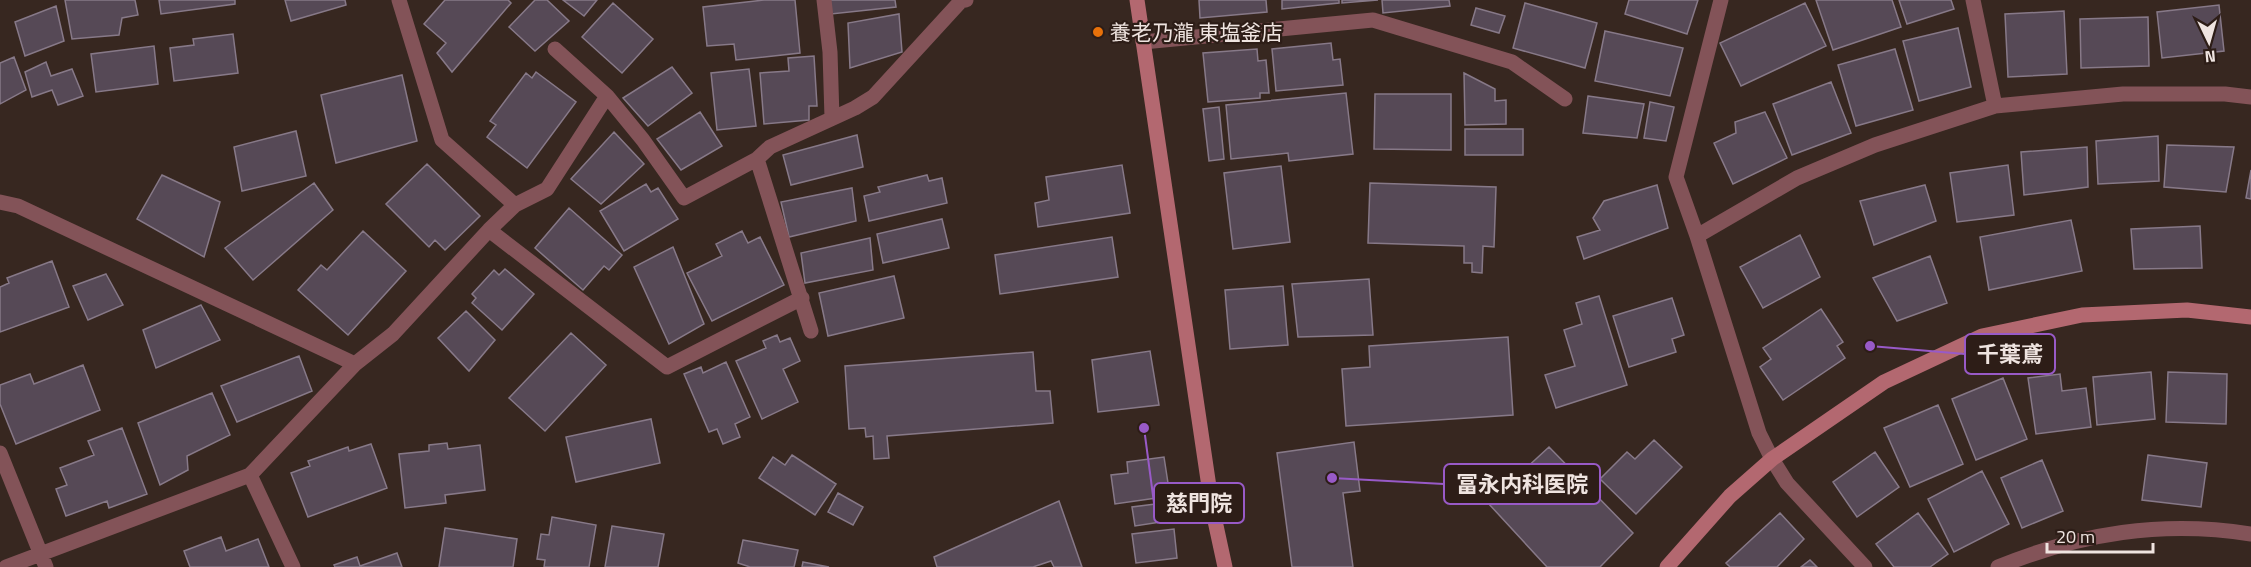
<svg xmlns="http://www.w3.org/2000/svg" width="2251" height="567" font-family="'Titillium Web','Noto Sans JP',sans-serif">
	<style>
		.building { fill: #564956; stroke: #877988; stroke-width: 1.5 }
		.lines { fill: none; stroke-linecap: round; stroke-linejoin: round }
		.street { stroke: #835358; stroke-width: 15 }
		.secondary { stroke: #b36870; stroke-width: 15 }
		.food-dot { fill: #e8710a; stroke: #2d1d17; stroke-width: 2 }
		.labels { text-anchor: middle; dominant-baseline: central; stroke-width: 4.5; stroke-linejoin: round; paint-order: stroke }
		.poi-label { font-size: 21px; fill: #efe4e0; stroke: #2d1d17; text-anchor: start }
		.leader { fill: none; stroke: #985ac7; stroke-width: 2 }
		.callout-dot { fill: #985ac7; stroke: #2d1d17; stroke-width: 2 }
		.callout { fill: #2d1d17; stroke: #985ac7; stroke-width: 2 }
		.callout-label { font-size: 22px; text-anchor: middle; font-weight: bold; fill: #efe4e0 }
	</style>
	<rect width="100%" height="100%" fill="#372720"/>
	<path class="building" d="M65,0H135L138,15L122,18L119,35L72,39Z
		M159,0H235V4L161,14Z
		M285,0H345L346,5L291,21Z
		M445,0H508L511,3L452,72L437,53L446,43L424,24Z
		M535,0H547L569,21L535,51L509,27Z
		M563,0H597L584,16Z
		M764,0H795L800,53L736,60L734,44L707,46L703,7Z
		M829,0H895L896,7L831,14Z
		M1199,0H1266L1267,12L1200,18Z
		M1282,0H1339V3L1282,9Z
		M1342,0H1378L1342,3Z
		M1382,0H1449L1450,6L1383,13Z
		M1629,0H1698L1687,34L1625,14Z
		M1816,0H1892L1901,27L1833,50Z
		M1899,0H1951L1954,9L1907,24Z
		M613,3L653,39L622,73L582,37Z
		M1525,3L1597,23L1585,68L1513,48Z
		M1805,3L1826,46L1741,86L1720,43Z
		M2219,5L2224,51L2162,58L2157,12Z
		M56,6L64,41L25,56L15,22Z
		M1476,8L1505,16L1499,33L1471,25Z
		M2064,11L2067,74L2008,77L2005,14Z
		M899,14L902,52L850,68L848,23Z
		M2148,17L2149,66L2081,68L2080,19Z
		M1958,28L1971,87L1919,101L1903,41Z
		M1605,31L1683,48L1670,96L1595,81Z
		M233,34L238,73L174,81L170,48L194,45L193,39Z
		M1331,43L1333,60L1340,59L1343,85L1276,91L1272,49Z
		M154,46L158,84L96,92L91,54Z
		M1257,49L1258,61L1266,60L1269,93H1260V98L1208,102L1203,53Z
		M1895,49L1913,110L1856,126L1838,65Z
		M814,56L817,106H809V120L764,124L760,73L789,71L788,58Z
		M14,57L26,90L0,104V63Z
		M46,62L51,76L72,69L83,96L58,105L52,90L32,97L25,72Z
		M672,67L692,93L648,126L623,98Z
		M749,69L756,126L717,130L711,73Z
		M536,72L576,102L527,168L487,137L496,125L490,121L526,73L532,78Z
		M1464,73L1495,89V101L1506,100V124L1465,125Z
		M402,75L417,141L336,163L321,95Z
		M1831,82L1851,133L1792,155L1773,104Z
		M1346,93L1353,154L1289,161L1288,153L1231,159L1226,105Z
		M1375,94H1451V150L1374,149Z
		M1588,96L1644,104L1637,138L1583,133Z
		M1650,102L1674,107L1666,141L1644,138Z
		M1219,107L1224,159L1209,161L1203,109Z
		M700,112L722,146L681,170L657,139Z
		M1765,112L1787,158L1733,184L1714,143L1736,133L1735,122Z
		M1465,129H1523V155H1465Z
		M296,131L306,176L242,191L234,147Z
		M614,132L644,164L601,204L571,179Z
		M857,135L863,167L791,185L783,155Z
		M2158,136L2159,181L2098,184L2096,141Z
		M2167,145L2234,147L2226,192L2164,187Z
		M2087,147L2088,187L2024,195L2021,152Z
		M427,164L480,216L445,250L435,240L429,247L386,204Z
		M1122,165L1130,213L1038,227L1035,203L1049,200L1046,177Z
		M2008,165L2014,215L1957,222L1950,173Z
		M1281,166L1290,242L1233,249L1224,173Z
		M2251,170V199L2246,198Z
		M162,175L220,202L204,257L137,219Z
		M927,175L929,181L942,178L947,203L869,221L864,196L880,192L878,187Z
		M314,183L333,210L253,280L225,248Z
		M1370,183L1496,187L1494,247L1483,246L1482,273L1472,272V263H1464V246L1368,243Z
		M646,184L651,192L658,188L678,219L624,251L600,211Z
		M1657,185L1668,228L1584,259L1577,237L1600,230L1593,218L1604,201Z
		M1925,185L1936,221L1874,245L1860,201Z
		M852,188L856,221L789,237L781,202Z
		M569,208L622,255L609,270L604,266L583,290L535,248Z
		M942,219L949,248L883,263L877,234Z
		M2071,220L2082,271L1989,290L1980,237Z
		M2200,226L2202,268L2134,269L2131,229Z
		M363,231L406,271L348,335L298,290L321,265L327,270Z
		M742,231L748,243L760,237L784,285L712,321L687,273L722,256L716,244Z
		M1800,235L1820,277L1763,308L1740,267Z
		M1112,237L1118,277L1000,294L995,255Z
		M870,238L873,270L805,283L801,253Z
		M673,247L704,324L669,344L634,267Z
		M1930,256L1947,303L1897,321L1873,278Z
		M52,261L69,307L0,332V287L9,283L7,278Z
		M505,269L534,294L502,330L472,303L476,298L472,294L494,270L499,275Z
		M106,274L123,305L88,320L73,286Z
		M894,276L904,318L828,336L819,293Z
		M1369,279L1373,335L1298,337L1292,284Z
		M1283,286L1288,345L1230,349L1225,290Z
		M1599,296L1627,385L1556,408L1545,375L1575,366L1564,330L1582,324L1576,303Z
		M1672,298L1684,335L1672,339L1676,352L1629,367L1613,316Z
		M201,305L220,340L156,368L143,330Z
		M1821,309L1843,342L1837,346L1845,358L1783,400L1760,367L1771,359L1763,348Z
		M466,311L495,340L469,371L438,338Z
		M571,333L606,365L545,431L509,398Z
		M777,335L780,342L790,338L800,361L783,369L798,402L762,419L736,361L766,348L763,341Z
		M1508,337L1513,415L1346,426L1342,369L1370,367L1369,346Z
		M1150,351L1159,405L1098,412L1092,360Z
		M1033,352L1036,391H1050L1053,423L887,436L889,458L874,459L873,436L866,437L865,428L849,429L845,366Z
		M299,356L312,391L237,422L221,386Z
		M726,362L750,417L735,424L740,437L723,444L717,429L709,432L684,374L701,367L703,373Z
		M83,365L100,410L16,444L0,404V385L30,374L34,384Z
		M2151,372L2155,419L2097,425L2093,377Z
		M2168,372L2227,374L2226,424L2166,422Z
		M2060,374L2062,391L2086,388L2091,427L2036,434L2028,378Z
		M2003,378L2027,439L1976,460L1952,399Z
		M212,393L230,435L187,456L188,470L160,485L138,423Z
		M1938,405L1963,464L1910,487L1884,428Z
		M651,419L660,463L576,482L566,437Z
		M122,428L147,494L109,508L107,501L66,516L56,489L67,485L60,468L94,455L88,441Z
		M1654,440L1682,467L1636,514L1600,479L1627,452L1635,459Z
		M1354,442L1360,491L1343,493L1353,567H1292L1277,453Z
		M447,443L448,449L480,445L485,490L445,495L446,503L405,508L399,454L429,451V445Z
		M371,444L387,488L308,517L291,473L310,466L308,461L348,447L349,451Z
		M1549,447L1633,533L1600,567H1547L1488,503Z
		M1875,452L1899,487L1857,517L1833,482Z
		M792,455L836,484L815,515L759,478L773,457L785,465Z
		M2148,455L2207,463L2201,507L2142,500Z
		M1164,457L1170,496L1115,504L1111,475L1128,473L1127,462Z
		M2042,460L2063,511L2022,528L2001,478Z
		M1982,471L2009,524L1954,552L1928,499Z
		M838,493L863,507L853,525L828,512Z
		M1059,501L1082,567H1054L1051,561L1033,567H937L934,557Z
		M1171,502L1173,520L1135,526L1132,507Z
		M1780,513L1804,539L1777,567H1730L1726,563Z
		M1918,513L1948,554L1930,567H1894L1876,544Z
		M552,517L596,525L589,567H544L545,560L537,559L541,534L549,535Z
		M612,526L664,534L658,567H605Z
		M445,528L517,539L513,567H439Z
		M1174,529L1177,558L1136,563L1132,534Z
		M221,537L226,551L258,539L269,567H190L184,551Z
		M743,540L798,550L794,567H750L738,563Z
		M397,553L402,567H335L334,565L357,557L360,566Z
		M1810,560L1817,567H1801Z
		M803,562L829,567H802Z"/>
	<g class="lines">
		<path class="street" d="M824,0L830,52L832,118
			M1721,0L1676,177L1697,236L1759,433L1772,459L1787,483L1865,567
			M1973,0L1995,106
			M1143,42L1373,20L1512,62L1565,99
			M607,96L643,140L684,198L757,159L770,147L855,108L873,97L961,1L966,0
			M757,159L811,331
			M0,202L18,206L355,364
			M515,205L547,189L607,96L555,49
			M489,230L667,367L802,298
			M1697,236L1797,178L1875,145L1995,106L2123,94H2225L2251,97
			M0,453L46,567
			M250,475L293,567
			M6,567L250,475L355,364L393,334L489,230L515,205L442,140L399,0
			M1998,567C2081,533 2162,520 2251,534"/>
		<path class="secondary" d="M1137,0L1212,507L1225,567
			M1667,567L1730,496L1772,459L1884,382L1982,336L2082,315L2187,310L2251,317"/>
	</g>
	<circle class="food-dot" cx="1098" cy="32" r="6"/>
	<g class="labels">
		<g class="poi-label">
			<text x="1110" y="32">養老乃瀧 東塩釜店</text>
		</g>
	</g>
	<path class="leader" d="M1870 346L1965 354M1332 478L1444 484M1144 428L1154 503"/>
	<g class="callout-dot">
		<circle cx="1870" cy="346" r="6"/>
		<circle cx="1332" cy="478" r="6"/>
		<circle cx="1144" cy="428" r="6"/>
	</g>
	<g class="callout">
		<rect x="1965" y="334" width="90" height="40" rx="6"/>
		<rect x="1444" y="464" width="156" height="40" rx="6"/>
		<rect x="1154" y="483" width="90" height="40" rx="6"/>
	</g>
	<g class="callout-label">
		<text x="2010" y="362">千葉鳶</text>
		<text x="1522" y="492">冨永内科医院</text>
		<text x="1199" y="511">慈門院</text>
	</g>
	<g transform="translate(2209 42) rotate(175)" stroke="#2d1d17" stroke-width="4.5" paint-order="stroke">
	<path d="M0-4.5L10 22L0 15L-10 22Z" fill="#efe4e0"/>
	<text y="-9" font-size="16" font-weight="bold" text-anchor="middle" fill="#efe4e0">N</text>
	</g>
	<path d="M2047 543v9h106v-9" fill="none" stroke="#efe4e0" stroke-width="3"/>
	<text x="2056" y="543" font-size="18" fill="#efe4e0" stroke="#2d1d17" stroke-width="4.5" paint-order="stroke">20 m</text>
</svg>
